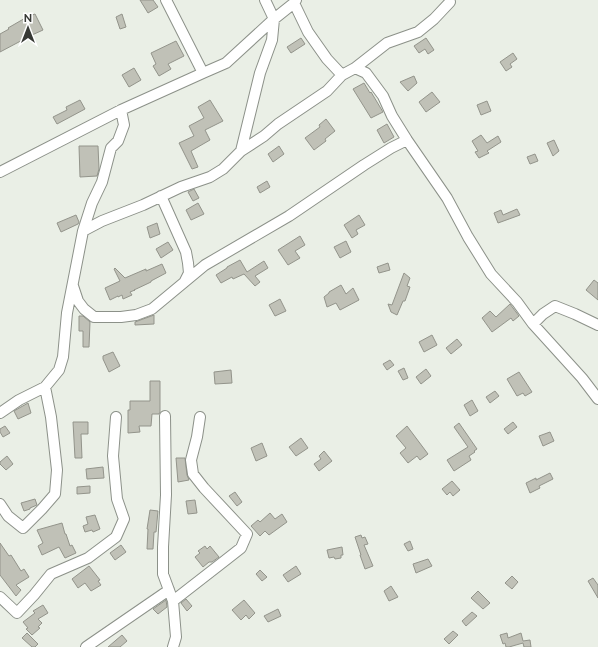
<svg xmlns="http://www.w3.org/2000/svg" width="598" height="647" font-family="Raleway,sans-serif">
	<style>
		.building { fill: #c0c1b7; stroke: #93948b }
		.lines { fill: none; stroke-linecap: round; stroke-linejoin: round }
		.minor-casing { stroke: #8c9189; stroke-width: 12 }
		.minor { stroke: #fff; stroke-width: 10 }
	</style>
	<rect width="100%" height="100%" fill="#eaefe6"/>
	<path class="building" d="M140,0H153L158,7L148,13Z
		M35,14L43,30L32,35L0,52V34L9,29L8,28L27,17Z
		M122,14L126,27L120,29L116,17Z
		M301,38L305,44L291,53L287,47Z
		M426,38L434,50L428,54L425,49L419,53L414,46Z
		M176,41L184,56L168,64L171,69L159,76L153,66L156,64L151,53Z
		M513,53L517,59L510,64L512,67L506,71L500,62Z
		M134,68L141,80L129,87L122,75Z
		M414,76L417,83L408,91L400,82Z
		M364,83L370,93L371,92L383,112L371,118L353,89Z
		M432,92L440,102L426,112L419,102Z
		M80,100L85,109L57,124L53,117L67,110L66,107Z
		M210,100L223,121L205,130L210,140L191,151L198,167L192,169L179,143L194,136L189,126L204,118L198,107Z
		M487,101L491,111L481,115L477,105Z
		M326,119L335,131L325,139L326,141L314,150L305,138L320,127L319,125Z
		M387,124L394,137L384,143L377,130Z
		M481,135L487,143L498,136L501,142L487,151L489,153L479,158L475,152L478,151L472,141Z
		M554,140L559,151L553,156L547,143Z
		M79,146H98L99,169L97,176L80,177Z
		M279,146L284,154L273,162L268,154Z
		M535,154L538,161L530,164L527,157Z
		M267,181L270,187L260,193L257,187Z
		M194,189L199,198L193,201L188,192Z
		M198,203L204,214L191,220L186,210Z
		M517,209L520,215L498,223L494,213L501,210L503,215Z
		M76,215L79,222L78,224L61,232L57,223Z
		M359,215L365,225L356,230L358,234L352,238L344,225Z
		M157,223L160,234L150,238L147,227Z
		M300,236L305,245L295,251L300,258L288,265L278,250Z
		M346,241L351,252L340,258L334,247Z
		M168,242L173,250L161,258L156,249Z
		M240,260L247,272L264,261L268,268L255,276L260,282L255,286L244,274L233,279L232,277L221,283L216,275L227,268V267Z
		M388,263L390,270L379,273L377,267Z
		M162,264L166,273L151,281V282L134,290H135L130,292L132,295L123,299L122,295L118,297V296L110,300L105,288L120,281L114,269L115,268L125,278L146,269V271Z
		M404,273L410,278L407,286L410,287L405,301H403L397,315L391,312L388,304L392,305Z
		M594,280L598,283V300L586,290Z
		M341,285L346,294L353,288L359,300L340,310L336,303L327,307L324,297L329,293V292Z
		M280,299L286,311L275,316L269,305Z
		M510,304L519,316L513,321L511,318L492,332L482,318L490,311L496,317Z
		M154,315V324L135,325V322Z
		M79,316H83L90,322L89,347H83V331H79Z
		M432,335L437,345L424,352L419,342Z
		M457,339L462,345L451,354L446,348Z
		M113,352L120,366L109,372L103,359V356Z
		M390,360L394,365L387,370L383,364Z
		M404,368L408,378L403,380L398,371Z
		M426,369L431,376L421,384L416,377Z
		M231,370L232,383L215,384L214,372Z
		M519,372L532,392L525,396L523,393L517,396L507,379Z
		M150,381H160V412L159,414H152L151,426H139L140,432L128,433V410H130V401H150Z
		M495,391L499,396L490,403L486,397Z
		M472,400L478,411L470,416L464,405Z
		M28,403L31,413L18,419L14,411Z
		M73,422H88V434H81L82,458H75Z
		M513,422L517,427L508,434L504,429Z
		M459,423L477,449L474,451L475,452L469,456L471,460L454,471L447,460L468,447L454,427Z
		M5,426L10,433L3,437L0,432V429Z
		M407,426L428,454L420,460L417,456L408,463L400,453L406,448L396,436Z
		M550,432L554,441L543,446L539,436Z
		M301,438L308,448L296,456L289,447Z
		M262,443L267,456L256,461L251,448Z
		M324,451L332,461L319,471L314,464L321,459L319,456Z
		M7,456L13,464L6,470L0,464V462Z
		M176,458H185L187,475L189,480L178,482Z
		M103,467L104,478L87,479L86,469Z
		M550,473L553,479L539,486L540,488L530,493L526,483L536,478V480Z
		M452,481L460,490L453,496L450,492L447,495L442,489Z
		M90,486V493L77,494V487Z
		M235,492L242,502L237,506L229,496Z
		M35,499L37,505L30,508V509L24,511L21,503Z
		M195,500L197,513L188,514L186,501Z
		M150,510L158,511L156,532H154L153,549H147L148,529H147Z
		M270,513L275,519L282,514L287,522L269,535L265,531L260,536L251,526L258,520L260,522Z
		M95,515L100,529L93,532L92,530L85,532L83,526L88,524L86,517Z
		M62,523L65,534H66L70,546L72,545L76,553L65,558L59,547L42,555L38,546L43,543L37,530Z
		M361,535L362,538L365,537L368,544L364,545L373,566L365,569L360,555H361L355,537Z
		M410,541L413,549L408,551L404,544Z
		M0,543L9,556L11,555L21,571L24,569L29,577L16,585L21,590L16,596L0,575Z
		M121,545L126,552L115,560L110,553Z
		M205,546L207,549L210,546L219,557L212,562H209L203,567L195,557L200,553L198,551Z
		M342,547L343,555H341V558L335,559L334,557L329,558L327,550Z
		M428,559L432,566L416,573L413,564Z
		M89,566L100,580L98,581L101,585L91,591L85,583L78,588L72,579Z
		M296,566L301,574L288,582L283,575Z
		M260,570L267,577L262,581L256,574Z
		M512,576L518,582L512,589L505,583Z
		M593,578L598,585V598L588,581Z
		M391,586L398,597L389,601L384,591Z
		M478,591L490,603L483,609L471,598Z
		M186,599L192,606L187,611L181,603Z
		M166,600L167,607L158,614L153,609Z
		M244,600L255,613L249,619L246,615L241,620L232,610Z
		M43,605L48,613L38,619L42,623L38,627L40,628L32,635L26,629L28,628L23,622L35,613L33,611Z
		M278,609L281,616L268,622L264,616Z
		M472,612L477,616L466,626L462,621Z
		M453,631L458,635L449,644L444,639Z
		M27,633L38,644L35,647H32L22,638Z
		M507,633L508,638L521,633L523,641L530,640L531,647H524L523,643L509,647H506L505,643L503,644L500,635Z
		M122,635L127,641L120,647H108Z"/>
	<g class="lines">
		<defs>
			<path id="minor" d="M294,3L308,32L327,59L342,75
				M355,68L366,73L383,96L392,116L407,140L447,198L468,237L491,274L517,302L533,324L582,378L598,399
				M203,73L226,63L274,19L294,3L296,0
				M241,151L260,73L272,40L274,19L265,0
				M0,172L121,110L203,73L166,0
				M161,196L186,252L188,263L189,273L185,281
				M83,231L102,221L143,205L181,187L210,177L223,169L241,151L264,136L278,124L327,91L342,75L355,68L387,43L418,32L434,19L450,2
				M73,286L78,301L84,309L94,317H121L136,315L152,309L205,265L289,216L364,165L391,148L407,140
				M533,324L543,314L555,306L575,314L598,325
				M0,413L19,400L45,387L59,370L63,357L67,313L83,231L92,203L102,182L111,148L118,141L124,125L121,110
				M165,416L166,495L163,547V574L173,601L176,637L173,647
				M0,504L8,516L23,528L42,509L55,494L57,470L51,417L45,387
				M0,597L17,613L34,595L51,574L88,558L116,537L124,519L117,499L113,456L116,417
				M173,601L227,559L241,548L247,534L204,488L193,474L191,460L197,437L200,417
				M86,647L169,590"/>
		</defs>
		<use href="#minor" class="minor-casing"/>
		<use href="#minor" class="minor"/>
	</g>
	<g transform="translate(28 28)" stroke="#ffffff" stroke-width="3" paint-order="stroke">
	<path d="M0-3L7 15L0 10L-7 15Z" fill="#373935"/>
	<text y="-6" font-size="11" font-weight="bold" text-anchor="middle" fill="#373935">N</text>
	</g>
</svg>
